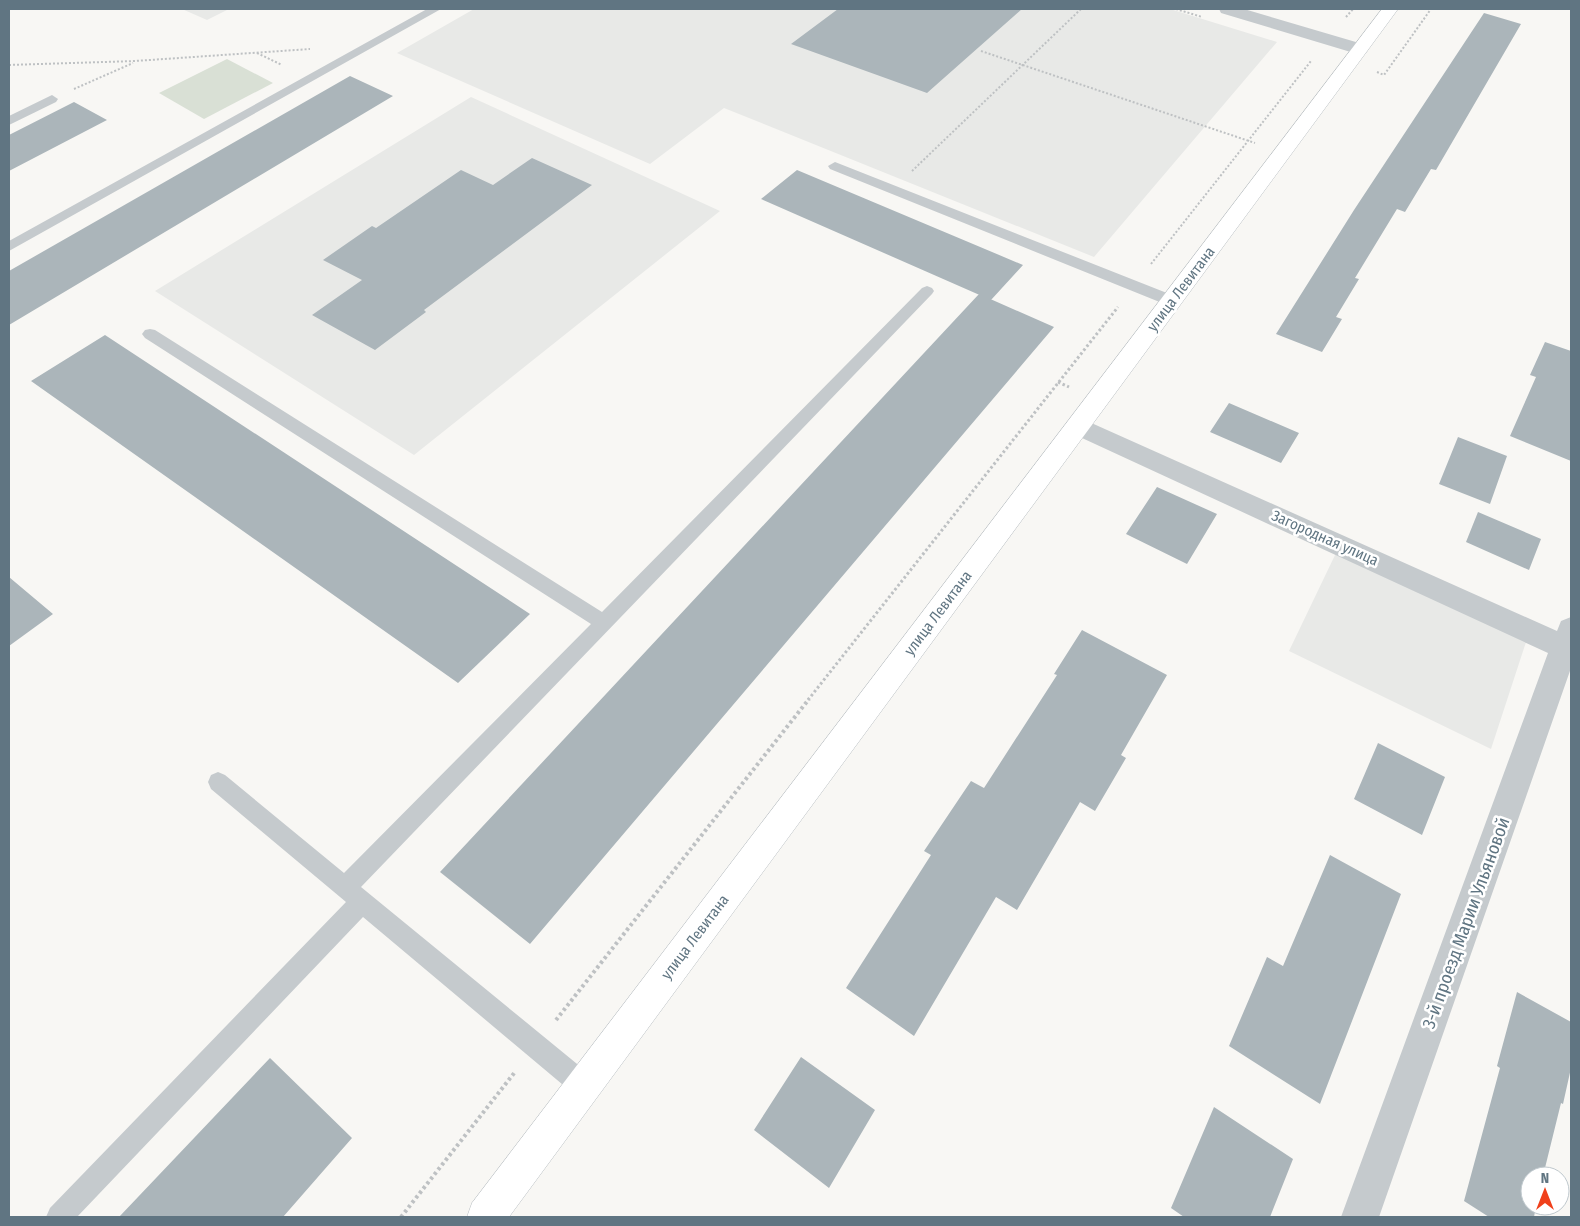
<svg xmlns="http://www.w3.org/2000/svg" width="1580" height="1226" font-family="'Fira Sans Condensed',sans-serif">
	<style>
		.built { fill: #e8e9e7 }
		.green { fill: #d9e0d5 }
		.building { fill: #abb5ba }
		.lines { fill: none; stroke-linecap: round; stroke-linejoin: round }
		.secondary-casing { stroke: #b7bdc1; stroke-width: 1 }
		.path-far2 { stroke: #bec1c3; stroke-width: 2; stroke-dasharray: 2 2; stroke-linecap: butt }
		.path-far1 { stroke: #bec1c3; stroke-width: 3; stroke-dasharray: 2.5 2.5; stroke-linecap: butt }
		.path { stroke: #bec1c3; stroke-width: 4; stroke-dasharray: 3 3; stroke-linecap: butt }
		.service { fill: #c5cacd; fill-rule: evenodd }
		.minor { fill: #c5cacd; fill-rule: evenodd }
		.secondary { fill: #fff; fill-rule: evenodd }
		.labels { text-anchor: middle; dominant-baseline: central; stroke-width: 5; stroke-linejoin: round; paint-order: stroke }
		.street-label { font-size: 15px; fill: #607582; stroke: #fff }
		.near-street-label { font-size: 18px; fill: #607582; stroke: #fff }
	</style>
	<rect width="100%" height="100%" fill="#f8f7f4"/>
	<path class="built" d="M182,9H229L207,20Z
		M474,9H1170L1277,42L1094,257L724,108L650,164L397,53Z
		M471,97L720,211L414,455L155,291Z
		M1336,553L1527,639L1491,749L1289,651Z"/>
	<path class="green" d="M227,59L273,83L204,119L159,93Z"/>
	<path class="building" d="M838,9H1022L927,93L791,44Z
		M1484,13L1521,24L1436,170L1431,169L1405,212L1397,209L1355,278L1359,279L1336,317L1342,319L1322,352L1276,334L1354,210Z
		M350,76L393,96L9,325V271Z
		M74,102L107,120L9,171V135Z
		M532,158L592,185L424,310L426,312L375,350L312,315L362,280L323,260L372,226L376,228L461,170L493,185Z
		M797,170L1023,265L991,300L761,199Z
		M979,294L1054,327L530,944L440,872Z
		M105,335L530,614L458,683L31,381Z
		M1545,342L1571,351V461L1510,436L1536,377L1530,375Z
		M1229,403L1299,433L1281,463L1210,432Z
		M1458,437L1507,456L1490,504L1439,484Z
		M1157,487L1217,514L1187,564L1126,534Z
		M1478,512L1541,539L1529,570L1466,542Z
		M9,577L53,614L9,646Z
		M1082,630L1167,675L1121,755L1126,758L1095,811L1080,802L1017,910L996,897L914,1036L846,988L931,855L924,851L971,781L984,788L1057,675L1054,674Z
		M1378,743L1445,777L1422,835L1354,799Z
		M1330,855L1401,894L1320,1104L1229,1046L1267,957L1283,966Z
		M1517,992L1571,1022V1068L1563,1104L1561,1103L1543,1176H1530V1206H1536L1534,1217H1489L1464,1201L1500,1068L1497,1066Z
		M801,1057L875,1110L829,1188L754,1130Z
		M270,1058L352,1138L283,1217H119Z
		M1214,1107L1293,1159L1270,1217H1184L1171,1208Z"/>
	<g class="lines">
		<defs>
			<path id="secondary" d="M1382,9H1398L509,1217H467L472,1203Z"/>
		</defs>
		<use href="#secondary" class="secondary-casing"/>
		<path class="path-far2" d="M1176,9L1202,17
			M1346,17L1353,9
			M981,51L1255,143
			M257,53L282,65
			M9,65L135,61L310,49
			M1377,72L1384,75L1431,9
			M74,89L133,63
			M912,171L1081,9
			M1151,264L1311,61"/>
		<path class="path-far1" d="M1058,382L1069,387
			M808,700L1118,307"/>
		<path class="path" d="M556,1020L809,699
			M401,1217L515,1072"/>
		<path class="service" d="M427,9H441L9,251V241Z
			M52,95L58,99L56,102L9,125V116Z
			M835,162L1177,297L1179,301L1177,305H1167L830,169L828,166Z
			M927,286L932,288L934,291L932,294L361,887L593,1077L596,1086L593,1095L584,1098L575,1095L363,917L77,1217H46L50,1208L346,902L211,789L208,782L211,775L218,772L225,775L344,873L591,624L145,338L142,334L145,330L150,329L155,330L602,612L922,288Z"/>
		<path class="minor" d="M1219,9H1244L1366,45L1369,49L1366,53L1360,54L1354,53L1221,13Z
			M1078,417L1557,631L1561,621L1571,617V668L1379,1217H1341L1548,653L1069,432L1066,426L1069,420Z"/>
		<use href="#secondary" class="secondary"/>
	</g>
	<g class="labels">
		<g class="street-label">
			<text transform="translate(1181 289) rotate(-53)">улица Левитана</text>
			<text transform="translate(1325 538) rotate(24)">Загородная улица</text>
			<text transform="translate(938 613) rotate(-53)">улица Левитана</text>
			<text transform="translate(695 937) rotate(-53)">улица Левитана</text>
		</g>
		<g class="near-street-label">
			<text transform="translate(1466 923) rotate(-70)">3-й проезд Марии Ульяновой</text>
		</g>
	</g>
	<rect width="1580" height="1226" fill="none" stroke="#607582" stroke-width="20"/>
	<g transform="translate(1545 1191)"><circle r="24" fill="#ffffff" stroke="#bfc8cd"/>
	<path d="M0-4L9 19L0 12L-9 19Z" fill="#f0401b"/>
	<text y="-8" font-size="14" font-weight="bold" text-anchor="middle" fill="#607582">N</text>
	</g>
</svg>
